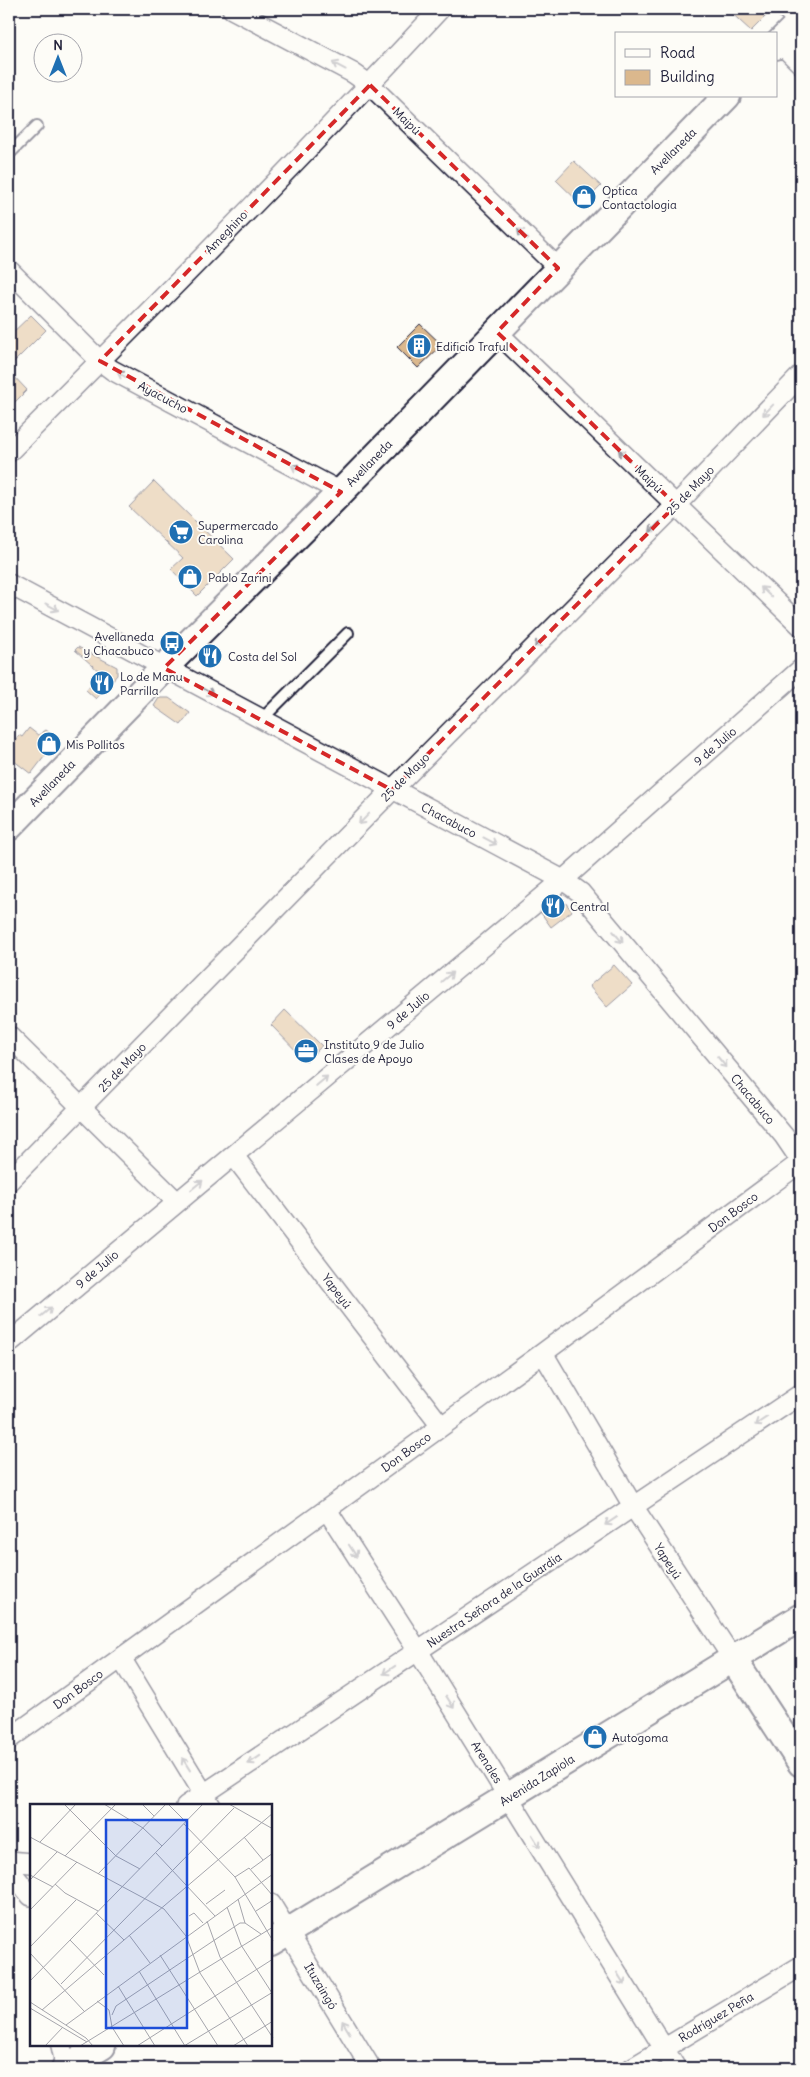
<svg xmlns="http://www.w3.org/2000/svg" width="810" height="2077" font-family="Delius,sans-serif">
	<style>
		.building { fill: #dbb88d; stroke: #22223b }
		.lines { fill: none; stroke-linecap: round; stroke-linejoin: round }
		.lane-casing { stroke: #22223b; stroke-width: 14 }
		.street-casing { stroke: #22223b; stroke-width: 22 }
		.secondary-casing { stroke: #22223b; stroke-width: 30 }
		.lane { stroke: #fdfcf7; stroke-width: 10 }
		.street { stroke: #fdfcf7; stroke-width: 19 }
		.secondary { stroke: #fdfcf7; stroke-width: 26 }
		.oneway { stroke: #9a9aa2 }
		.marked { fill: none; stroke: #d62828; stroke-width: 4; stroke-dasharray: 10 6; stroke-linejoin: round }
		.labels { text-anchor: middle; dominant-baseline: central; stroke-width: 4; stroke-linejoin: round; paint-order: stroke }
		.street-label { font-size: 12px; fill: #22223b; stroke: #fdfcf7 }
		.poi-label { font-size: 12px; fill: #22223b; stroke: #fdfcf7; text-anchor: start }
		.inset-road { fill: none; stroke: #a5a5ac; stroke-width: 1 }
		.view { fill: #1d4ed8; fill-opacity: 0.15; stroke: #1d4ed8; stroke-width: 2.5 }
		.inset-edge { fill: none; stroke: #22223b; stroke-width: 2.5 }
	</style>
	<rect width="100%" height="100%" fill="#fdfcf7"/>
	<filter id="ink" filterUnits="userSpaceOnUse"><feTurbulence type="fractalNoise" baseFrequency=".02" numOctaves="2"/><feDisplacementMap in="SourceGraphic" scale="10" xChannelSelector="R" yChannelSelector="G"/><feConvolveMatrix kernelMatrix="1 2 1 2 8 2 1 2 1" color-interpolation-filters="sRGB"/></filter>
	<g filter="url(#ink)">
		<path class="building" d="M727,9H773L751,31Z
			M574,161L601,186L582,205L556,180Z
			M31,315L46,330L9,367V336Z
			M420,324L442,345L418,368L397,347Z
			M9,371L27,390L9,408Z
			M154,481L234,559L197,596L171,569L183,558L129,507Z
			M78,647L117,667V675L96,699L86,690L101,673L75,650Z
			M159,698H169L190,713L181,725L154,706Z
			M29,728L38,735L46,730L58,739L31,774L9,757V748L19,735L22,737Z
			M561,897L572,911L551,927L541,913Z
			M614,965L632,985L607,1007L589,986Z
			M285,1010L322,1046L306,1061L271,1025Z"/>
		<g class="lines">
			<defs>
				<path id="lane" d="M9,154L37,126
					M261,720L348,633"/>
				<path id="street" d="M232,9L353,73L370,85L558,268
					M786,9L800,22
					M780,43L801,64
					M9,270L100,361L112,370L341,492
					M497,332L801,626
					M9,452C155,306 300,160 440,9
					M9,584L563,880L581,893L784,1136L801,1161
					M9,1036L177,1202
					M234,1156L441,1426
					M9,1181L392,790L676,505L801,375
					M9,1343L563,880L801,669
					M543,1353L633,1506L733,1659
					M327,1510L418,1651L676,2068
					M121,1658L211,1806
					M9,1739L543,1353L801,1162
					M186,1806L801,1394
					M9,1861L31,1863
					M9,1869L31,1896
					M271,1904L371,2068
					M61,2046L66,2068
					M632,2068L801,1966"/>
				<path id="secondary" d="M776,46L801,21
					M9,827L164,668L341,492L727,96
					M733,1659L801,1763
					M271,1942L801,1617
					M65,2068L102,2046"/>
			</defs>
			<use href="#lane" class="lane-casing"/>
			<use href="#street" class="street-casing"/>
			<use href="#secondary" class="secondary-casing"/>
			<use href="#lane" class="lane"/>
			<use href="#street" class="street"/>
			<use href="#secondary" class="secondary"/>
		</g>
		<defs><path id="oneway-shaft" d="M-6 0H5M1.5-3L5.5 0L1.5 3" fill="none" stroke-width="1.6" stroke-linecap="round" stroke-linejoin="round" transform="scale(1.25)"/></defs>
		<g class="oneway">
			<use href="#oneway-shaft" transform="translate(339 66) rotate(-152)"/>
			<use href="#oneway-shaft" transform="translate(523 234) rotate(-136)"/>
			<use href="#oneway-shaft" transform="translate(124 376) rotate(-152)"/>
			<use href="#oneway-shaft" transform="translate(768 410) rotate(134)"/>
			<use href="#oneway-shaft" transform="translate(624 455) rotate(-136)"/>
			<use href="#oneway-shaft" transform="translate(298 469) rotate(-152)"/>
			<use href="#oneway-shaft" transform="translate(655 527) rotate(135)"/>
			<use href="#oneway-shaft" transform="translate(766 592) rotate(-136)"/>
			<use href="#oneway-shaft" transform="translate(52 607) rotate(28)"/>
			<use href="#oneway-shaft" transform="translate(540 642) rotate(135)"/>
			<use href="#oneway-shaft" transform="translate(207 691) rotate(28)"/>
			<use href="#oneway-shaft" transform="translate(364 819) rotate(134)"/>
			<use href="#oneway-shaft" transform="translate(490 841) rotate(28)"/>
			<use href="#oneway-shaft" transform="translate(618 937) rotate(50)"/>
			<use href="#oneway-shaft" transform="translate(447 977) rotate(-40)"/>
			<use href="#oneway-shaft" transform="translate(722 1062) rotate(50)"/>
			<use href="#oneway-shaft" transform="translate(322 1081) rotate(-40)"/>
			<use href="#oneway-shaft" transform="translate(197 1185) rotate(-39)"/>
			<use href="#oneway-shaft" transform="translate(46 1312) rotate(-40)"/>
			<use href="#oneway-shaft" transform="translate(761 1421) rotate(146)"/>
			<use href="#oneway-shaft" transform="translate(611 1521) rotate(146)"/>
			<use href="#oneway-shaft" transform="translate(353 1551) rotate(57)"/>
			<use href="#oneway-shaft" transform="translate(389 1670) rotate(146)"/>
			<use href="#oneway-shaft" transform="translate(450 1702) rotate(58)"/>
			<use href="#oneway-shaft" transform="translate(254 1760) rotate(146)"/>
			<use href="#oneway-shaft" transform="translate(186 1764) rotate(-122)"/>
			<use href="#oneway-shaft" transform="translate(536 1841) rotate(58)"/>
			<use href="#oneway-shaft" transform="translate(621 1979) rotate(58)"/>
			<use href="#oneway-shaft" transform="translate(346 2027) rotate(-121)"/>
		</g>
	</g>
	<path d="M0 0H810V2077H0ZM370,85L558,268L497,332L676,505L392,790L164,668L341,492L100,361Z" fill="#fdfcf7" fill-opacity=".55" fill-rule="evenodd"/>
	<path class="marked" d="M370,85L558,268L497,332L676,505L392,790L164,668L341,492L100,361Z"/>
	<defs>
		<symbol id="shop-disc" viewBox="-11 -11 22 22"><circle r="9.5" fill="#1f6fb2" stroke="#fdfcf7"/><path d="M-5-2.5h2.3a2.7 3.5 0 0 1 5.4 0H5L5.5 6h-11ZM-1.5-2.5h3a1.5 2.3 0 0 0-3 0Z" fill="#fff"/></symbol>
		<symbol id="building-disc" viewBox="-11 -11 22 22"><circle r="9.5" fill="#1f6fb2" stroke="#fdfcf7"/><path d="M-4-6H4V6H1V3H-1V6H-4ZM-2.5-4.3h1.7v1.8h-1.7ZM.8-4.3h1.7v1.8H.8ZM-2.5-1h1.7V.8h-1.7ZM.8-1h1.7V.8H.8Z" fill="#fff"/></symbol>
		<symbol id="supermarket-disc" viewBox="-11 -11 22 22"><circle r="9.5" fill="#1f6fb2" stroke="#fdfcf7"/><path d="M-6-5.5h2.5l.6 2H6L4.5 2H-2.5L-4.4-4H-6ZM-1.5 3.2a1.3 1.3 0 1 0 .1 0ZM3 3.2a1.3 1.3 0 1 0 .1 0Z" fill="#fff"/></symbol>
		<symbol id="bus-disc" viewBox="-11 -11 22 22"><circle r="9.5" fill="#1f6fb2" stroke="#fdfcf7"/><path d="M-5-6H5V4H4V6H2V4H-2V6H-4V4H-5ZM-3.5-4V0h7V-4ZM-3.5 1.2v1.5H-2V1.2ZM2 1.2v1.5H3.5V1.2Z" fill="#fff"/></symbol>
		<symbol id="restaurant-disc" viewBox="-11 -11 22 22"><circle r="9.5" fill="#1f6fb2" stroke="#fdfcf7"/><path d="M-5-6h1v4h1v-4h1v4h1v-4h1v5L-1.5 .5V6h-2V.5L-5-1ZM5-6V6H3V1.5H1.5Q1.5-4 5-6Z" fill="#fff"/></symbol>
		<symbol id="office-disc" viewBox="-11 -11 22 22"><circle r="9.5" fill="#1f6fb2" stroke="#fdfcf7"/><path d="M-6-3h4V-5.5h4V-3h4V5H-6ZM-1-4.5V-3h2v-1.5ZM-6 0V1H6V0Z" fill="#fff"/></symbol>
	</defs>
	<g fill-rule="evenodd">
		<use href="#shop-disc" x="570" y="183" width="28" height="28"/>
		<use href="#building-disc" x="405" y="332" width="28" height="28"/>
		<use href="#supermarket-disc" x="167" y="518" width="28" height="28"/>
		<use href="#shop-disc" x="176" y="563" width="28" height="28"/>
		<use href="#bus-disc" x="158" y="629" width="28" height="28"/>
		<use href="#restaurant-disc" x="196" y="642" width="28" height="28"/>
		<use href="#restaurant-disc" x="88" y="669" width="28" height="28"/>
		<use href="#shop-disc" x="35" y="730" width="28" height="28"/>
		<use href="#restaurant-disc" x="539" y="892" width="28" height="28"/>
		<use href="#office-disc" x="292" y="1037" width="28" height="28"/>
		<use href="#shop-disc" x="581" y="1723" width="28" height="28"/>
	</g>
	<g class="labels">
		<g class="street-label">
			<text transform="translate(407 121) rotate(44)">Maipú</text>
			<text transform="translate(673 151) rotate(-45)">Avellaneda</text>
			<text transform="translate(226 232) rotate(-46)">Ameghino</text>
			<text transform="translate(163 397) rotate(28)">Ayacucho</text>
			<text transform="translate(369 463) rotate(-46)">Avellaneda</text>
			<text transform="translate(649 479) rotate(44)">Maipú</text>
			<text transform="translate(690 490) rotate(-46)">25 de Mayo</text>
			<text transform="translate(715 746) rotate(-41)">9 de Julio</text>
			<text transform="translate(405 777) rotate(-45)">25 de Mayo</text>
			<text transform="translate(52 783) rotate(-46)">Avellaneda</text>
			<text transform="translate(449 820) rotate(28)">Chacabuco</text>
			<text transform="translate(408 1010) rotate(-40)">9 de Julio</text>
			<text transform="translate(122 1067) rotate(-46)">25 de Mayo</text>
			<text transform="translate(753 1099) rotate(50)">Chacabuco</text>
			<text transform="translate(733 1212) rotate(-37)">Don Bosco</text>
			<text transform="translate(97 1269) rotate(-40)">9 de Julio</text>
			<text transform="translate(337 1291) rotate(53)">Yapeyú</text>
			<text transform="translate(406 1452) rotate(-36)">Don Bosco</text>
			<text transform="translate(668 1561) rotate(57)">Yapeyú</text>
			<text transform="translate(494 1600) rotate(-34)">Nuestra Señora de la Guardia</text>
			<text transform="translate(78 1689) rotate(-36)">Don Bosco</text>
			<text transform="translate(487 1762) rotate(58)">Arenales</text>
			<text transform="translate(537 1780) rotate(-32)">Avenida Zapiola</text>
			<text transform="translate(321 1986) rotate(59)">Ituzaingó</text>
			<text transform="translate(716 2017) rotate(-31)">Rodríguez Peña</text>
		</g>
		<g class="poi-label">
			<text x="602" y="190">Optica<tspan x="602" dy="14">Contactologia</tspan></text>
			<text x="436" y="346">Edificio Traful</text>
			<text x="198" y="525">Supermercado<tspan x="198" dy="14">Carolina</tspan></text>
			<text x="208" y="577">Pablo Zarini</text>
			<text x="154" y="636" text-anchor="end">Avellaneda<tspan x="154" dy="14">y Chacabuco</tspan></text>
			<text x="228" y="656">Costa del Sol</text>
			<text x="120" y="676">Lo de Manu<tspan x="120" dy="14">Parrilla</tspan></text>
			<text x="66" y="744">Mis Pollitos</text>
			<text x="570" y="906">Central</text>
			<text x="324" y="1044">Instituto 9 de Julio<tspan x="324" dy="14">Clases de Apoyo</tspan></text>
			<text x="612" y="1737">Autogoma</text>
		</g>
	</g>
	<g transform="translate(30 1804)">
		<rect width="242" height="242" fill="#fdfcf7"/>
		<path class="inset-road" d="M34,0L86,52L110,65M74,0L113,24L132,42M112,0L124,12M138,0L156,18M199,0L243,25M154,20L205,73L243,137M0,33L134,105L156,132L170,169L218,242M214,33L233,56M10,38L46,0M126,49L185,112M35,52L86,0M221,65L243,49M68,70L136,0M0,71L23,83M205,73L219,64L243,92M0,76L27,48M25,80L35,89L68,107M208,95L215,119L231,130M176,100L195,86M197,103L211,141L242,189M0,106L47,58M226,107L243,96M66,109L94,136M159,112L164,109L173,119M177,117L190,153L243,234M99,131L120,159M40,136L74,171M0,143L46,96M0,149L54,207M130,151L188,242M109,167L155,242M0,177L173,0M31,180L204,4M88,182L125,242M67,197L79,206L82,223L94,242M0,198L56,234L63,242M0,204L57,238M12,206L243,9M82,211L86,202L210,119H215M36,221L243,70M15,242L33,223M50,242L243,123M107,242L243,155M154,242L243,188M203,242L243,217"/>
		<path class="view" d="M76,16H157V224H76Z"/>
		<rect width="242" height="242" class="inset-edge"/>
	</g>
	<rect width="810" height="2077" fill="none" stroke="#fdfcf7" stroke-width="30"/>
	<rect x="15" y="15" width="780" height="2047" fill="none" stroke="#22223b" stroke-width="2" filter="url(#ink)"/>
	<rect x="615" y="32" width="162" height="65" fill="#fdfcf7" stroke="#a5a5ac"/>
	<rect x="625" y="49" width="25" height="8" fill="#fdfcf7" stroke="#a5a5ac"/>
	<text x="660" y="58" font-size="15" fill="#22223b">Road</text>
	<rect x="625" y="70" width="25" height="15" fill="#dbb88d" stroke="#a5a5ac"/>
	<text x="660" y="82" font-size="15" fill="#22223b">Building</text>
	<g transform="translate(58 58)"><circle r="24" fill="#fdfcf7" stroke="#a5a5ac"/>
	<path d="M0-4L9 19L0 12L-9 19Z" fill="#1f6fb2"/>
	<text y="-8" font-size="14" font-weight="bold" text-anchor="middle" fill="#22223b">N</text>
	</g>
</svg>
